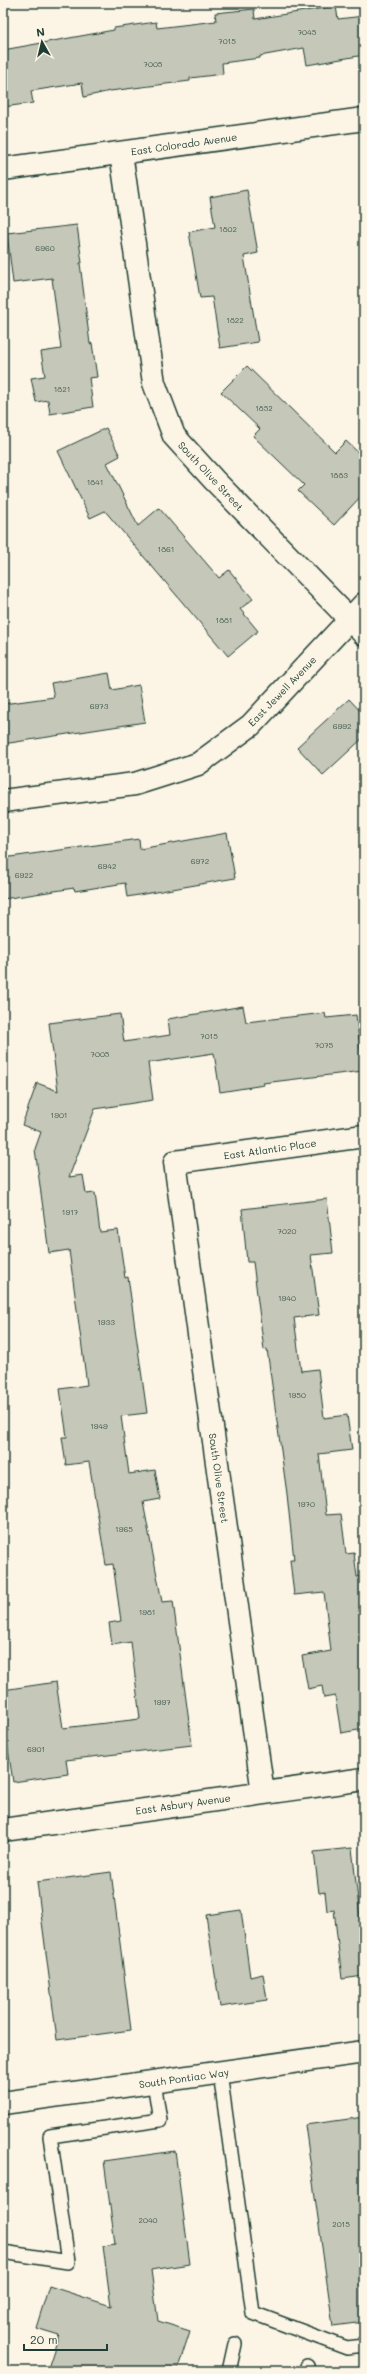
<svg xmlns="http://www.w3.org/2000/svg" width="367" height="2374" font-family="Mali,sans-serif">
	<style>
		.building { fill: #c5c7b9; stroke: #1f3d34 }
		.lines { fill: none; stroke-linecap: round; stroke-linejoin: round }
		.lane-casing { stroke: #1f3d34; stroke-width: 16 }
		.street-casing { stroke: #1f3d34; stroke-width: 25 }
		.lane { stroke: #fcf5e5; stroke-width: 13 }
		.street { stroke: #fcf5e5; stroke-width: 22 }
		.labels { text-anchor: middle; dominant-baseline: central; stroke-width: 3.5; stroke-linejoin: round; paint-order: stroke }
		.number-label { font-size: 8px; fill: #486055 }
		.street-label { font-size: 10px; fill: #1f3d34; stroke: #fcf5e5 }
	</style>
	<rect width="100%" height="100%" fill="#fcf5e5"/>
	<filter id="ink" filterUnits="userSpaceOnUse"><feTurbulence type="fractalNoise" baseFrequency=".025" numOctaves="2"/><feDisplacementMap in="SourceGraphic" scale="8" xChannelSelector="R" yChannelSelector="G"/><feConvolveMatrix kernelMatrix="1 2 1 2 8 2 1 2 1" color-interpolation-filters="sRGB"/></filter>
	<g filter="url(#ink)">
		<path class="building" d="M336,6L338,19L364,16V55L307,65L304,48L260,56V58L222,63L223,74L190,78V81L110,91L84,97L82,83L31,91L33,103L3,107V50L114,30V28L156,22L157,28L216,21L215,13L254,9L255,19Z
			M247,190L258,253L244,256L258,342L220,348L212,297L200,298L189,232L215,227L210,197Z
			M77,225L82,263H80L90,344L92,343L97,377L89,378L93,407L50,414L48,400L36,402L31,378L45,376L41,352L61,349L52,278L13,283L7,233Z
			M247,366L335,452L346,441L364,458V493L334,525L298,491L304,485L253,436L260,429L221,392Z
			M106,428L120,456L107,463L138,526L159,508L219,578L229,570L253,599L240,609L258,631L228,656L105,511L90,518L58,451Z
			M109,673L112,690L139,685L145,722L3,744V704L54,697L51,683Z
			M349,699L364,715V737L323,775L297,747Z
			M227,833L235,878L127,897L125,883L75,891L74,888L3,899V858L139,839L140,849Z
			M243,1006L246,1022L325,1013L326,1018L356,1015L363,1071L263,1083L264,1085L220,1092L214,1053L148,1063L153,1100L95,1109L69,1177L83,1175L86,1194L95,1193L100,1232L118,1230L125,1278L128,1277L147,1413L121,1416L129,1474L155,1470L160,1499L143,1502L162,1602L173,1601L192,1745L66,1760L68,1774L13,1782L3,1716V1690L56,1682L63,1728L140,1719L131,1642L112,1645L109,1623L121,1621L113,1564L106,1565L89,1462L66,1465L62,1437H67L60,1389L87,1385L69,1250L49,1253L35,1149L41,1132L22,1125L37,1083L58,1091L49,1023L120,1014L124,1042L170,1035L168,1019Z
			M327,1199L333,1253L311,1255L319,1315L294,1318L301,1371L318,1369L324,1418L347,1415L352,1450L319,1454L326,1515L341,1514L346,1554L354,1553L357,1577L364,1576V1729L341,1733L335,1696L324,1698L322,1686L308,1689L302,1656L331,1651L324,1592L294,1595L290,1560H294L287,1494L267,1349L264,1350L253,1262H247L242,1209Z
			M352,1848L364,1952V1976L342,1979L334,1910L327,1911L325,1892L319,1893L314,1852Z
			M111,1872L131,2030L57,2040L37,1882Z
			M241,1910L250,1977L263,1974L267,2000L220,2007L206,1915Z
			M364,2117V2322L333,2326L305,2125Z
			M175,2151L190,2264L151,2270L158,2321L190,2331L177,2371H47L59,2335L36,2328L49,2286L111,2306L103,2246L115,2244L104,2161Z"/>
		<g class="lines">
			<defs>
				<path id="lane" d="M220,2073L253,2313L347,2348L364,2346
					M3,2252L68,2262L50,2136L160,2120L154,2082
					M229,2371L235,2344
					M306,2371L307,2366"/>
				<path id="street" d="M121,153L154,383L174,436L214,480L364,634
					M3,169L364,119
					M3,801L135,784L198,764L251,725L364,604
					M263,1793L175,1162L364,1136
					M3,1830L364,1779
					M3,2103L364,2052"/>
			</defs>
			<use href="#lane" class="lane-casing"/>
			<use href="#street" class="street-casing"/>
			<use href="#lane" class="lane"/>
			<use href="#street" class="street"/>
		</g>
	</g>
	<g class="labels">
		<g class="number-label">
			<text x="307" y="32">7045</text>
			<text x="227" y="41">7015</text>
			<text x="153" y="64">7005</text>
			<text x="228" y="229">1802</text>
			<text x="45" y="248">6960</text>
			<text x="235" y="320">1822</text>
			<text x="62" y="389">1821</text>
			<text x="264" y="408">1852</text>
			<text x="339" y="475">1883</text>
			<text x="95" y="482">1841</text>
			<text x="166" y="549">1861</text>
			<text x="224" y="620">1881</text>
			<text x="99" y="706">6973</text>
			<text x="342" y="726">6992</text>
			<text x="200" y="861">6972</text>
			<text x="107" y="866">6942</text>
			<text x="24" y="875">6922</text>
			<text x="209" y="1036">7015</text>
			<text x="324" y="1045">7075</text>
			<text x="100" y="1054">7005</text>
			<text x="59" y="1115">1901</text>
			<text x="70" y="1212">1917</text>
			<text x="287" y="1231">7020</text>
			<text x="287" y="1298">1940</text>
			<text x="106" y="1322">1933</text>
			<text x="297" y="1395">1950</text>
			<text x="99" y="1426">1949</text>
			<text x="306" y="1504">1970</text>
			<text x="124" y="1529">1965</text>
			<text x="147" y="1612">1981</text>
			<text x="162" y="1702">1997</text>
			<text x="36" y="1749">6901</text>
			<text x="148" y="2220">2040</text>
			<text x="341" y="2224">2015</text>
		</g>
		<g class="street-label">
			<text transform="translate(184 144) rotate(-8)">East Colorado Avenue</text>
			<text transform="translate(211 476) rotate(47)">South Olive Street</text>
			<text transform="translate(282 691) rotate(-46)">East Jewell Avenue</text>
			<text transform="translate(270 1149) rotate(-8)">East Atlantic Place</text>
			<text transform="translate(219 1478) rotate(82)">South Olive Street</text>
			<text transform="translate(183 1804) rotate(-8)">East Asbury Avenue</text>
			<text transform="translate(184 2078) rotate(-8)">South Pontiac Way</text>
		</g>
	</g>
	<rect width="367" height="2374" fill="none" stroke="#fcf5e5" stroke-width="16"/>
	<rect x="8" y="8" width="351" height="2358" fill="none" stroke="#1f3d34" stroke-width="1.5" filter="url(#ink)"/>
	<g transform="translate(42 42) rotate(352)" stroke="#fcf5e5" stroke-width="3" paint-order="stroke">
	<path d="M0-3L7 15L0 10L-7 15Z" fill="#1f3d34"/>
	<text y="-6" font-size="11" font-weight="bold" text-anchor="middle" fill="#1f3d34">N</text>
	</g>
	<path d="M24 2344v6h83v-6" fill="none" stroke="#1f3d34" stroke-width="2"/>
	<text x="30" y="2344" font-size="12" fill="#1f3d34" stroke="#fcf5e5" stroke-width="3" paint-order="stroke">20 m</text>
</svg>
